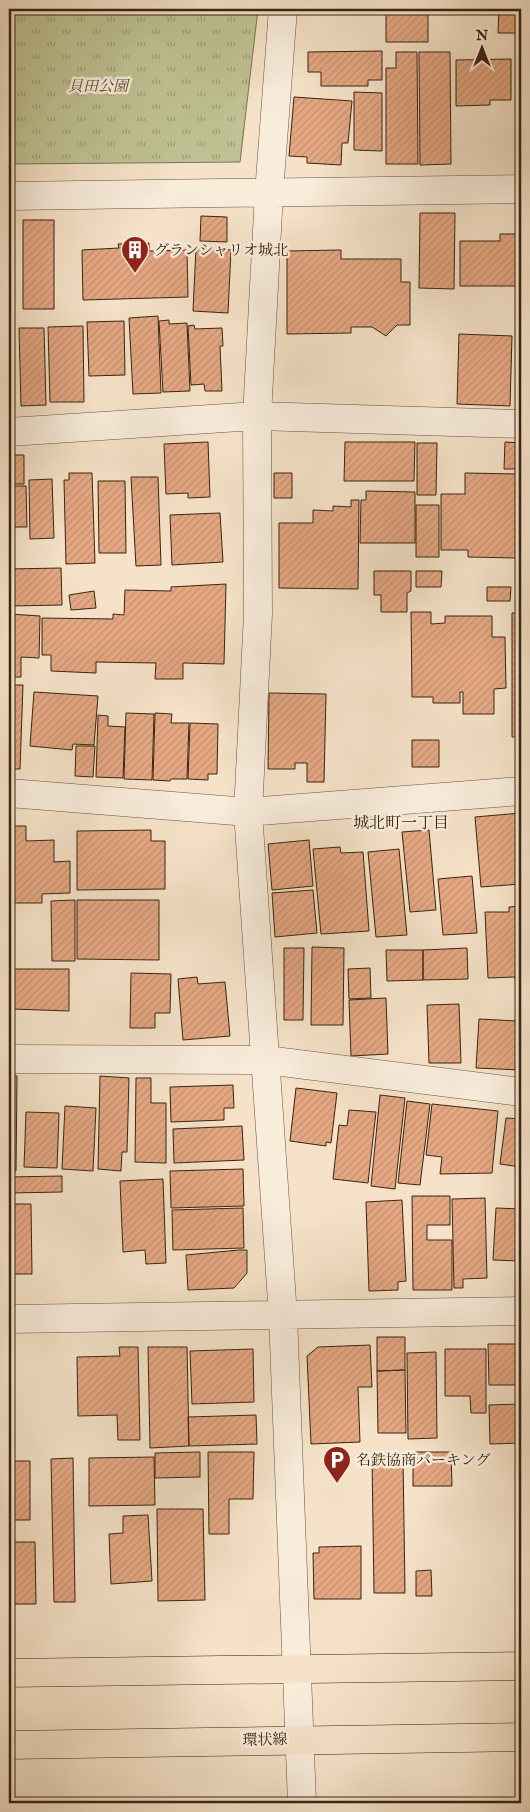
<svg xmlns="http://www.w3.org/2000/svg" width="530" height="1812" font-family="'IM FELL English','Noto Serif JP',serif">
	<style>
		.park { fill: url(#park-tufts); stroke: #7c7352 }
		.building { fill: url(#building-hatch); stroke: #382410 }
		.lines { fill: none; stroke-linecap: round; stroke-linejoin: round }
		.minor-casing { stroke: #67543e; stroke-width: 29 }
		.primary-casing { stroke: #382410; stroke-width: 29 }
		.minor { stroke: #f8ecdb; stroke-width: 28 }
		.primary { stroke: #f5e2c8; stroke-width: 28 }
		.labels { text-anchor: middle; dominant-baseline: central; stroke-width: 5; stroke-linejoin: round; paint-order: stroke }
		.park-label { font-size: 15px; font-style: italic; fill: #5a4c31; stroke: #f8ecdb }
		.poi-label { font-size: 15px; fill: #382410; stroke: #f8ecdb; text-anchor: start }
		.street-label { font-size: 15px; fill: #382410; stroke: #f8ecdb }
		.neighbourhood-label { font-size: 16px; fill: #382410; stroke: #f8ecdb }
	</style>
	<defs>
		<pattern id="park-tufts" width="24" height="20" patternUnits="userSpaceOnUse" patternTransform="scale(1.25)"><rect width="24" height="20" fill="#bfc294"/><path d="M3 7l-1-3M5 7V3M7 7l1-3M15 17l-1-3M17 17v-4M19 17l1-3" fill="none" stroke="#9c9d77"/></pattern>
		<pattern id="building-hatch" width="6" height="6" patternUnits="userSpaceOnUse" patternTransform="scale(1.25)"><rect width="6" height="6" fill="#e5a883"/><path d="M-1 1l2-2M0 6l6-6M5 7l2-2" fill="none" stroke="#c59070"/></pattern>
	</defs>
	<rect width="100%" height="100%" fill="#f5e2c8"/>
	<filter id="stains"><feTurbulence type="fractalNoise" baseFrequency=".004" numOctaves="4"/><feColorMatrix values="0 0 0 0 .2 0 0 0 0 .09 0 0 0 0 .02 0 0 0 .5 -.17"/></filter>
	<radialGradient id="worn" r=".72"><stop offset=".6" stop-color="#630" stop-opacity="0"/><stop offset="1" stop-color="#630" stop-opacity=".3"/></radialGradient>
	<path class="park" d="M11,9H258L240,162L10,164Z"/>
	<path class="building" d="M386,9H428V42H386Z
		M499,9H521V33H498Z
		M382,51V80H368V86H321V72H308V52Z
		M396,52H417L418,164H386V68H396Z
		M419,52H450L451,164L420,165Z
		M516,53H521V90H516Z
		M511,59V100H490V105L456,106V60Z
		M354,92L382,93V151L354,150Z
		M294,97L352,101L348,143H342L341,165L307,163V157L289,156Z
		M420,213H455L454,289L419,288Z
		M201,216L227,217V242L200,241Z
		M23,220H54V309H23Z
		M500,234H521V286H460V241H500Z
		M149,243V251L187,250L188,297L83,300L82,250L119,248L118,244Z
		M196,248L231,250L228,313L193,311Z
		M341,250V259H401V282H410V325H397L386,336L372,327H351V333L287,334V251Z
		M158,316L161,393L133,394L129,318Z
		M169,320V324L187,323L190,391L163,392L159,321Z
		M124,321L125,375L89,376L87,322Z
		M194,325L195,329L222,328L223,346H220L222,391H205L204,384L191,385L188,326Z
		M9,326H10L11,387H9Z
		M83,326L84,402H50L48,327Z
		M19,328H44L46,405L21,406Z
		M459,334L512,336L510,406L457,404Z
		M208,442L210,497L188,498V493L166,494L164,444Z
		M345,442H415L414,481H344Z
		M505,442L521,443L520,469H504Z
		M417,443H437L436,495H417Z
		M9,455H24V484H9Z
		M69,473H92L95,563L66,564L64,480H69Z
		M274,473H292V498H274Z
		M465,473L518,474L517,558L468,557V550H441V494H465Z
		M131,477H158L161,565L136,566Z
		M52,479L54,538L30,539L29,480Z
		M98,481H125L126,553H99Z
		M9,486H26L27,527H9Z
		M366,491L415,492V543H360L361,500H366Z
		M351,500H359L358,589L279,588V523H313V510L333,511V506L351,507Z
		M416,505H439V557H416Z
		M220,513L223,562L172,565L170,515Z
		M61,568L62,605L9,606V569Z
		M374,571H411V591L407,593V612H381V595H374Z
		M416,571H442L441,587H416Z
		M226,584L224,664L183,663V679H155L156,663L96,662V673L51,671V655H42V618L113,619V614L124,615L125,590L171,591V587Z
		M487,587H511L510,601H487Z
		M94,591L96,608L71,610L69,595Z
		M411,612H431V624L445,623V616H492V637H505L506,688L494,689V714H463V692H460V703H433V697H412Z
		M512,613H521V737H512Z
		M9,614L40,616L39,658L21,657V677H9Z
		M9,685H23L20,769H9Z
		M34,692L98,696L94,745L73,744L72,750L30,746Z
		M269,693L326,694L324,782H307V763H295V769H268Z
		M126,713L154,714L152,780L124,779Z
		M155,713L172,714L171,723H189L187,779H171L170,781L153,780Z
		M98,715L108,716V726L125,727L123,778L96,777Z
		M190,723L218,724L217,774H208V780L188,779Z
		M412,740H439V767H412Z
		M76,746H95L93,777L75,776Z
		M521,813V884L481,887L475,817Z
		M9,826H26V841L54,840V862L70,861V893L42,894V903H9Z
		M151,830V841H165V889L77,890V831Z
		M429,830L436,910L410,912L402,832Z
		M309,840L313,886L272,890L268,844Z
		M340,847L341,853L363,852L369,931L321,934L313,849Z
		M399,849L407,935L376,937L368,852Z
		M472,876L477,933L443,935L438,879Z
		M313,890L317,933L275,937L272,893Z
		M75,900V961H52L51,901Z
		M77,900H159V960L77,959Z
		M521,906V986H516L515,977L488,978L485,912H509V907Z
		M312,947L344,948L343,1025H311Z
		M284,948H304L303,1020H284Z
		M467,948L468,979L423,980V950Z
		M386,950H423V980L387,981Z
		M370,968L371,998L349,999L348,969Z
		M13,969H69V1011L12,1009Z
		M131,973L171,974L170,1013H155V1028H130Z
		M197,977L198,984L225,982L230,1036L183,1040L178,979Z
		M386,998L388,1054L351,1056L349,1000Z
		M459,1004L461,1063H429L427,1005Z
		M479,1019L517,1021V1030H521V1070L476,1068Z
		M9,1075L17,1076L16,1171H9Z
		M100,1076L129,1078L127,1152H122L121,1171L98,1169Z
		M136,1078H151V1103H166V1163L135,1162Z
		M233,1085L234,1108H224V1120L171,1122L170,1087Z
		M296,1088L337,1093L331,1143L326,1142V1146L290,1141Z
		M380,1095L405,1098L395,1189L371,1186Z
		M407,1101L430,1104L420,1185L398,1183Z
		M432,1104L498,1111L492,1173L440,1174L442,1157L426,1155Z
		M65,1106L96,1108L93,1171L62,1169Z
		M349,1110L376,1112L368,1183L333,1179L339,1125L347,1126Z
		M26,1112L59,1113L57,1168L24,1167Z
		M506,1118L521,1119V1167L500,1164Z
		M242,1126L244,1160L174,1163L173,1129Z
		M243,1169L244,1206L171,1208L170,1171Z
		M62,1176V1192L9,1193V1177Z
		M163,1179L166,1263L146,1264L145,1250L123,1252L120,1181Z
		M412,1196H450V1225H427V1240H452V1290H413Z
		M485,1198L487,1278L463,1279V1288H454L452,1199Z
		M402,1200L406,1281L398,1282V1290L369,1291L366,1202Z
		M9,1204H31L32,1274H9Z
		M243,1208L244,1248L173,1250L172,1210Z
		M496,1208L521,1209V1261L493,1260Z
		M239,1250H247V1273L234,1288L188,1290L186,1255Z
		M377,1337H405V1370L377,1371Z
		M488,1344H521V1385H489Z
		M370,1345L372,1387H358L360,1442L311,1444L307,1356L318,1347Z
		M119,1347H138L140,1440H118L117,1415L78,1416L77,1357L120,1356Z
		M148,1347H187L189,1446L150,1448Z
		M253,1349L254,1402L192,1404L190,1351Z
		M445,1349H486V1413H471L470,1396H445Z
		M436,1352L437,1438L408,1439L407,1353Z
		M405,1370L406,1433H378L377,1371Z
		M519,1404V1415H521V1443L490,1444L489,1405Z
		M256,1415L257,1444L189,1446L188,1417Z
		M200,1452V1477L155,1478V1453Z
		M208,1452H254L253,1499H229V1534H209Z
		M413,1452H451L452,1486H413Z
		M154,1457L155,1505L89,1506V1458Z
		M372,1457H403L405,1593H374Z
		M73,1458L75,1602H54L51,1459Z
		M9,1461H30V1520H9Z
		M157,1509H203L205,1600L158,1601Z
		M148,1515L152,1581L111,1584L109,1534L123,1533V1516Z
		M9,1542H35L36,1604H9Z
		M361,1546V1599H314L313,1553H319V1547Z
		M431,1570L432,1596H416V1571Z"/>
	<g class="lines">
		<defs>
			<path id="minor" d="M283,9L269,193L257,416L258,614L248,812L283,1316L302,1803
				M9,196L521,189
				M9,432L257,416L521,424
				M9,793L248,812L521,791
				M9,1059L266,1060L521,1092
				M9,1319L521,1311"/>
			<path id="primary" d="M9,1673L521,1666
				M9,1745L521,1737"/>
		</defs>
		<use href="#minor" class="minor-casing"/>
		<use href="#primary" class="primary-casing"/>
		<use href="#minor" class="minor"/>
		<use href="#primary" class="primary"/>
	</g>
	<defs>
		<symbol id="building-pin" viewBox="-11 -11 22 30"><path d="M0 17L-7.5 6A9.5 9.5 0 1 1 7.5 6Z" fill="#8f2418" stroke="#f8ecdb"/><path d="M-4-6H4V6H1V3H-1V6H-4ZM-2.5-4.3h1.7v1.8h-1.7ZM.8-4.3h1.7v1.8H.8ZM-2.5-1h1.7V.8h-1.7ZM.8-1h1.7V.8H.8Z" fill="#fff"/></symbol>
		<symbol id="parking-pin" viewBox="-11 -11 22 30"><path d="M0 17L-7.5 6A9.5 9.5 0 1 1 7.5 6Z" fill="#8f2418" stroke="#f8ecdb"/><path d="M-3.5-5.5H1a3.5 3.5 0 0 1 0 7H-1V5.5H-3.5ZM-1-3.4V-.6H.8a1.4 1.4 0 0 0 0-2.8Z" fill="#fff"/></symbol>
	</defs>
	<g fill-rule="evenodd">
		<use href="#building-pin" x="119" y="234" width="32" height="43"/>
		<use href="#parking-pin" x="321" y="1444" width="32" height="43"/>
	</g>
	<g class="labels">
		<g class="park-label">
			<text x="98" y="86">貝田公園</text>
		</g>
		<g class="poi-label">
			<text x="154" y="250">グランシャリオ城北</text>
			<text x="356" y="1460">名鉄協商パーキング</text>
		</g>
		<g class="street-label">
			<text transform="translate(265 1740) rotate(-1)">環状線</text>
		</g>
		<g class="neighbourhood-label">
			<text x="401" y="824">城北町一丁目</text>
		</g>
	</g>
	<rect width="530" height="1812" fill="none" stroke="#f5e2c8" stroke-width="30"/>
	<rect x="10" y="10" width="510" height="1792" fill="none" stroke="#382410" stroke-width="2.5"/>
	<rect x="15" y="15" width="500" height="1782" fill="none" stroke="#382410"/>
	<g transform="translate(482 48)" stroke="#f8ecdb" stroke-width="4" paint-order="stroke">
	<path d="M0-4L9 19L0 12L-9 19Z" fill="#382410"/>
	<text y="-8" font-size="14" font-weight="bold" text-anchor="middle" fill="#382410">N</text>
	</g>
	<rect width="100%" height="100%" filter="url(#stains)"/>
	<rect width="100%" height="100%" fill="url(#worn)"/>
</svg>
